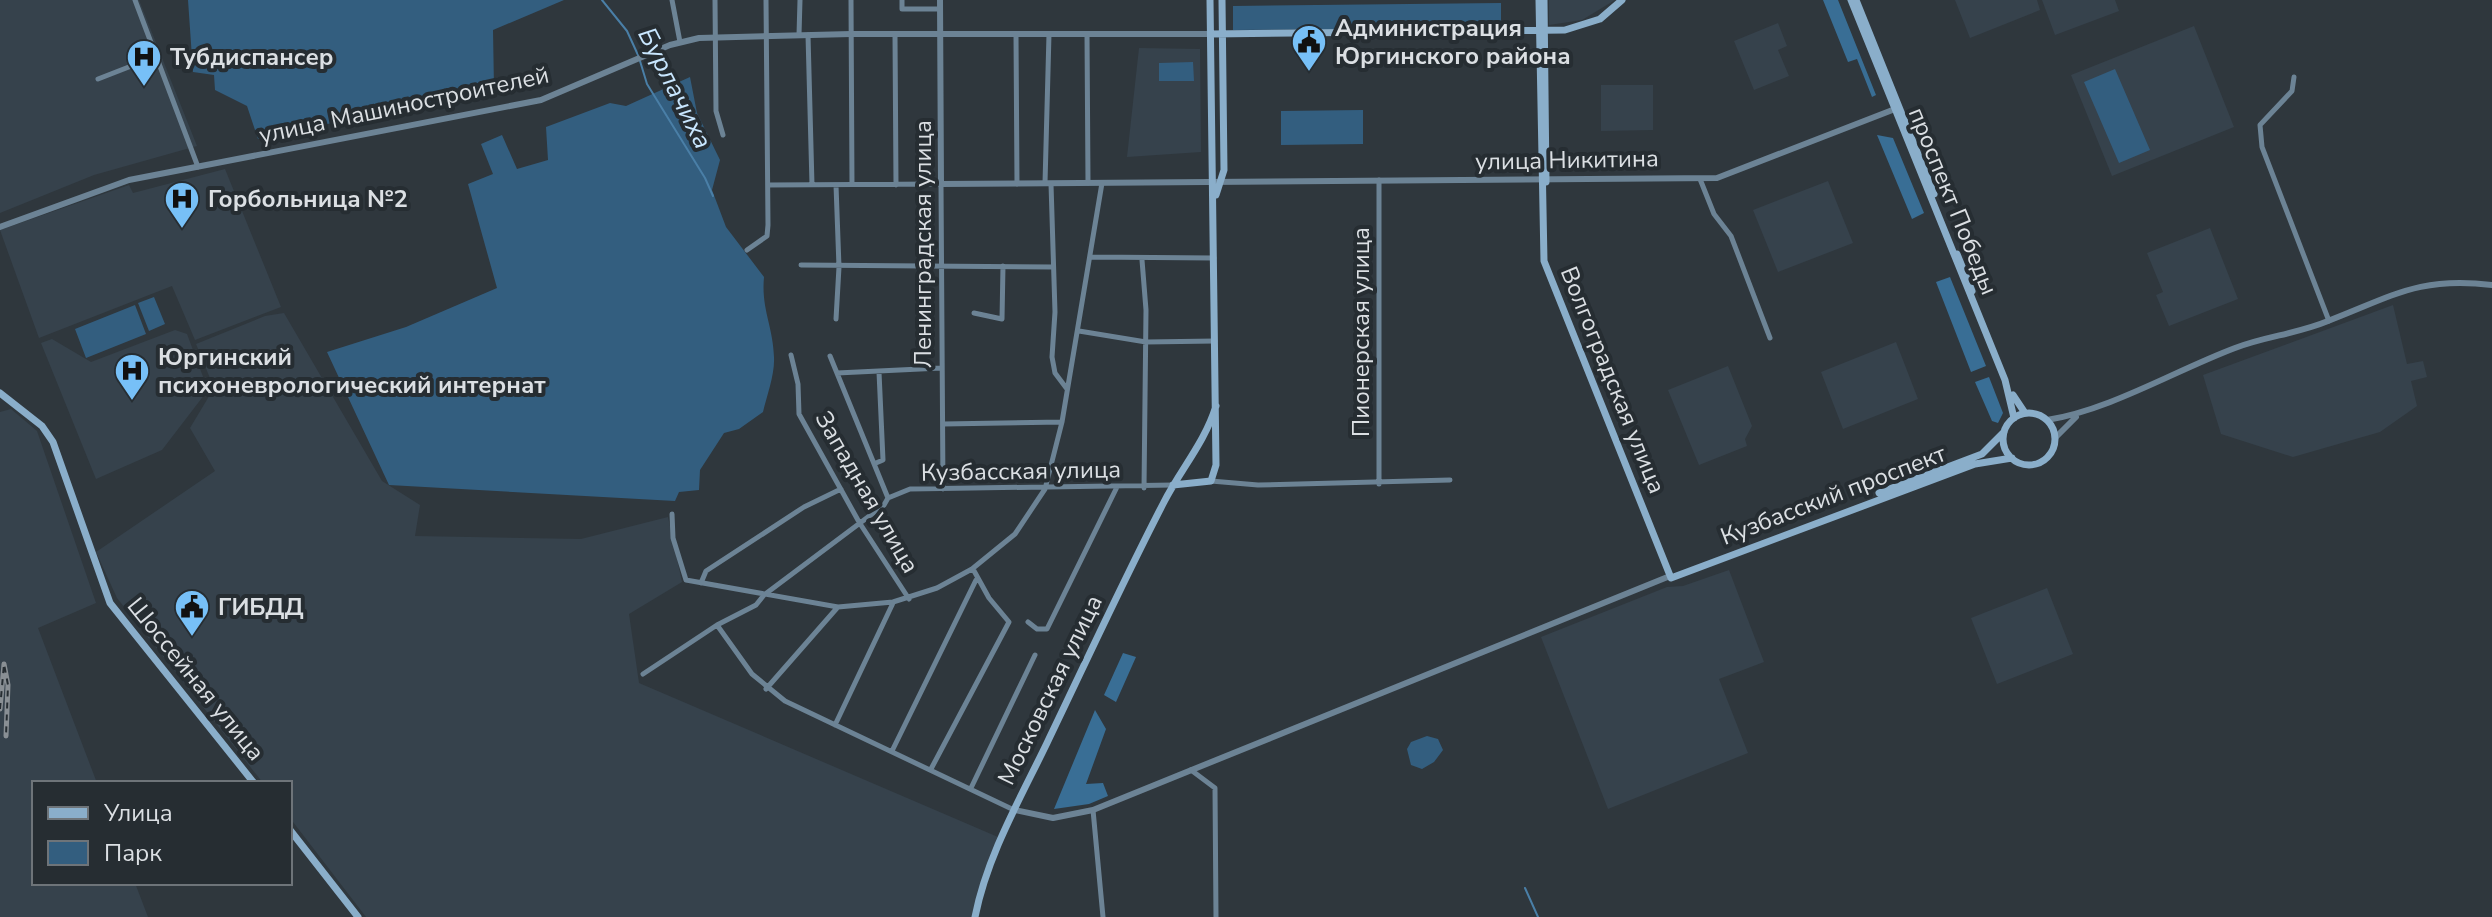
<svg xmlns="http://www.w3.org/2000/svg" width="2492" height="917" font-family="'Nunito Sans',sans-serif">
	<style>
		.built { fill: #36424c }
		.green { fill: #335e7f }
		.forest { fill: #396e95 }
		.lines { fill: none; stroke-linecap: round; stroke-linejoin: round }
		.stream { stroke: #4a7fa7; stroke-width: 2 }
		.minor { stroke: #6c8395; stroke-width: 5 }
		.tertiary { stroke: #6c8395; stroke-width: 6 }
		.secondary { stroke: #8aaeca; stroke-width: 7 }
		.rail-casing { stroke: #898f94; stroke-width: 5 }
		.rail { stroke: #262d32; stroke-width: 2; stroke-dasharray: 6; stroke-linecap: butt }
		.labels { text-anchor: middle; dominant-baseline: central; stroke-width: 8; stroke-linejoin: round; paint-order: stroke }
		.poi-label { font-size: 24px; font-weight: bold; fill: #dbdfe3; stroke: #262d32; text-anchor: start }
		.street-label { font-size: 24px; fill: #dbdfe3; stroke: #262d32 }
		.water-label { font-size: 26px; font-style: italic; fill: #c9e7ff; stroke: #262d32 }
	</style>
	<rect width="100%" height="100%" fill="#2f373d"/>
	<path class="built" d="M0,0H139L197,146L94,175L0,213Z
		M1549,0H1615L1582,20L1549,25Z
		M1955,0H2037L2040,10L1970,38Z
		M2042,0H2115L2119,11L2055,35Z
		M1778,23L1787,46L1778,50L1789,76L1754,90L1734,41Z
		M2194,26L2234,127L2112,176L2071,75Z
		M1139,48L1200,49L1201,152L1127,157Z
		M1601,85H1653V130L1601,131Z
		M225,169L281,307L195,340L172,286L39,338L0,230L129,185L133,193Z
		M1828,181L1853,243L1778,272L1753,210Z
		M2210,228L2238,299L2169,326L2156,295L2163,292L2147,253Z
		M2393,305L2407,364L2423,361L2427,377L2411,381L2417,406L2380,432L2293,457L2221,434L2203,375Z
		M284,313L382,481L420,505L415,536L581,539L668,517L682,582L629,614L639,683L998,837L971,917H366L290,818V783H263L117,598L96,552L215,471L190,428L214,388L196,344L265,316Z
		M175,330L187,334L208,390L162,450L96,479L41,343L52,339L91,362Z
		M1896,342L1918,399L1843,429L1821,372Z
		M1728,366L1752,426L1745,439L1747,446L1699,465L1668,390Z
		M11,409L37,431L96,603L38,628L97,783H34V883H135L148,917H0V412Z
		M1729,570L1764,662L1719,679L1748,753L1608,809L1541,637L1667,587L1683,586Z
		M2047,588L2073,654L1997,684L1971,618Z"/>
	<path class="green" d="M188,0H564L493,30L494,88L258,139L247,106L215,90L214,75L193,72Z
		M1501,3V28L1233,30V6Z
		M1193,62L1194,81H1159V63Z
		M2115,69L2150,150L2119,163L2084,82Z
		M690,77L697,113L720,160L712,190L726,227L764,277C761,309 773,326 774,357C775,374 767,395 763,412L739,429L724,433L700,470L699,490L679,492L675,501L389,485L327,352L406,327L497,288L468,184L493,174L481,144L502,135L517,169L548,160L546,127L610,103L626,106Z
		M1363,110V144L1281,145V111Z
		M154,297L165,324L149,331L138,303Z
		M135,305L146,334L86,358L75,329Z
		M1427,736L1438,739L1443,750L1434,762L1422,769L1411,765L1407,749L1411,742Z"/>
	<path class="forest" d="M1823,0H1838L1876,95L1872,97L1857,59L1848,62Z
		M1877,135L1893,138L1924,213L1912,219Z
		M1950,277L1986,366L1971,372L1936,282Z
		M1989,377L2003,413L1998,423L1992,421L1975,382Z
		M1123,653L1136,657L1116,702L1104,695Z
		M1095,710L1106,729L1086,784L1103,783L1108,796L1089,804L1054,809Z"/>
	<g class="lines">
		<path class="stream" d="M602,0L627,31L638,55
			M640,61L647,84L705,178L713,196
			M1525,888L1538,917"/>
		<path class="minor" d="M135,0L198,167
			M672,0L680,42
			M715,0L716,111L723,135
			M851,0L852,185
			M902,0V9H940
			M1087,34L1088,183
			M799,35L800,0
			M808,35L812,185
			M895,35L896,185
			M1016,35L1017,184
			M2294,77L2292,91L2260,125L2262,147L2329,321
			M98,79L157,56
			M1700,179L1714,214L1731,236L1770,338
			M1379,180V484
			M1045,183L1049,34
			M1051,184L1055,312L1052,357L1055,373L1067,389
			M768,185L941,184L943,489
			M747,250L767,236L768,225L766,0
			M1091,257L1214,258
			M1142,260L1146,310L1144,488
			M801,265L1053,267
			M974,313L1002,319L1003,266
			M836,319L839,267L836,185
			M1079,331L1146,342L1215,341
			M791,355L798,384L799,414L859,522L909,599
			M830,356L888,498
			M837,373L941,368
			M943,424L1062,422
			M876,463L883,460L879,372
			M1211,481L1258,485L1450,480
			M672,514L673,538L686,580L838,607L893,602L937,588L972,569L1015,534L1045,489L1062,422L1102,183
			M701,583L706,571L804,507L841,489
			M1028,622L1037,629H1047L1117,487
			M717,625L752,674L785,701L1014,810
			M643,674L717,625L756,605L764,595L884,505L888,498L910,489L1173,485
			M766,689L837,608
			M835,725L893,603
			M892,751L976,580
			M931,769L1009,622L989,598L973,569
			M1191,770L1215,788L1216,917
			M971,788L1035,655
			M1093,810L1103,917"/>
		<path class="tertiary" d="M940,0L941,184L1717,178L1895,109
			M0,227L129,180L541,100L670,45L699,38L851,34H1211
			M2047,420C2110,410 2174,371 2235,348C2266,336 2297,334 2328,321C2393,296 2420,276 2492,285
			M2055,438L2076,417
			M1015,810L1053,818L1093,810L1670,576"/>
		<path class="secondary" d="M1539,0L1544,261L1671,578L1975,464L2012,458
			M1544,0L1546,182
			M1851,0L2005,380L2014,418
			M1856,0L1934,194
			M1211,34L1565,30L1600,19L1622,0
			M1216,195L1224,170L1222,0
			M1957,254L1972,291
			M0,393L42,426L53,442L110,603L254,783
			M2013,395L2025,413
			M2003 439a26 26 0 1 1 52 0a26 26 0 1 1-52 0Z
			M1173,485L1211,481L1216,465L1210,0
			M1879,493L1982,454L2004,432
			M290,830L358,917
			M975,917C987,856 1020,799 1047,743C1086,662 1123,581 1164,502C1181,469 1205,442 1216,406"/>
		<defs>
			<path id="rail" d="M0,709L4,664L8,685L6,736"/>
		</defs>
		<use href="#rail" class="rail-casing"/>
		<use href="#rail" class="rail"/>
	</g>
	<defs>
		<symbol id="civic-pin" viewBox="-11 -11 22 30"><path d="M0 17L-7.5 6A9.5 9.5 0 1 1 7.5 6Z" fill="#77c0f7" stroke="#262d32"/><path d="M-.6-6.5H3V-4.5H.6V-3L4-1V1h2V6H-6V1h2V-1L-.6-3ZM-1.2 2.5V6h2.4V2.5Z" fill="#111"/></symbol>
		<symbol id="hospital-pin" viewBox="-11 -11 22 30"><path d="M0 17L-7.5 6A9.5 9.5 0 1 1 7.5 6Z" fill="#77c0f7" stroke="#262d32"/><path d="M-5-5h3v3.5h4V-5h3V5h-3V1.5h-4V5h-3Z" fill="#111"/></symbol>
	</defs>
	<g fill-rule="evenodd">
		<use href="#civic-pin" x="1289" y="22" width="40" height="54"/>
		<use href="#hospital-pin" x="124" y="37" width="40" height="54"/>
		<use href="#hospital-pin" x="162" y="179" width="40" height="54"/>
		<use href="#hospital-pin" x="112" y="351" width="40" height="54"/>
		<use href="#civic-pin" x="172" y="587" width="40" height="54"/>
	</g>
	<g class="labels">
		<g class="poi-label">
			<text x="1335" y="28">Администрация<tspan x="1335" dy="28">Юргинского района</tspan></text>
			<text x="170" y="57">Тубдиспансер</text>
			<text x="208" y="199">Горбольница №2</text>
			<text x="158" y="357">Юргинский<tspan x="158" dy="28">психоневрологический интернат</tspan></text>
			<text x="218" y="607">ГИБДД</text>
		</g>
		<g class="street-label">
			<text transform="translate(404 105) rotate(-12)">улица Машиностроителей</text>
			<text transform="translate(1567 160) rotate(-1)">улица Никитина</text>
			<text transform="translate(1953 201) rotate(68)">проспект Победы</text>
			<text transform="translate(923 244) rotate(-90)">Ленинградская улица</text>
			<text transform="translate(1361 332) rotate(-90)">Пионерская улица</text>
			<text transform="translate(1613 380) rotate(68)">Волгоградская улица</text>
			<text transform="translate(1021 471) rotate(-1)">Кузбасская улица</text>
			<text transform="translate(867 492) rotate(60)">Западная улица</text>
			<text transform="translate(1833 495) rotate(-21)">Кузбасский проспект</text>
			<text transform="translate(196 679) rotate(51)">Шоссейная улица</text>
			<text transform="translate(1050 690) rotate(-64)">Московская улица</text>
		</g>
		<g class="water-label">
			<text transform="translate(675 88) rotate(63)">Бурлачиха</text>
		</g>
	</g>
	<rect x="32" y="781" width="260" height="104" fill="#262d32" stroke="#6e7479" stroke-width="2"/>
	<rect x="48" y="807" width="40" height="12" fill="#8aaeca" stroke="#6e7479" stroke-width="2"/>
	<text x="104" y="821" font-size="24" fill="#dbdfe3">Улица</text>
	<rect x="48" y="841" width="40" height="24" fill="#335e7f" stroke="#6e7479" stroke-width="2"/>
	<text x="104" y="861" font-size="24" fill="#dbdfe3">Парк</text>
</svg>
